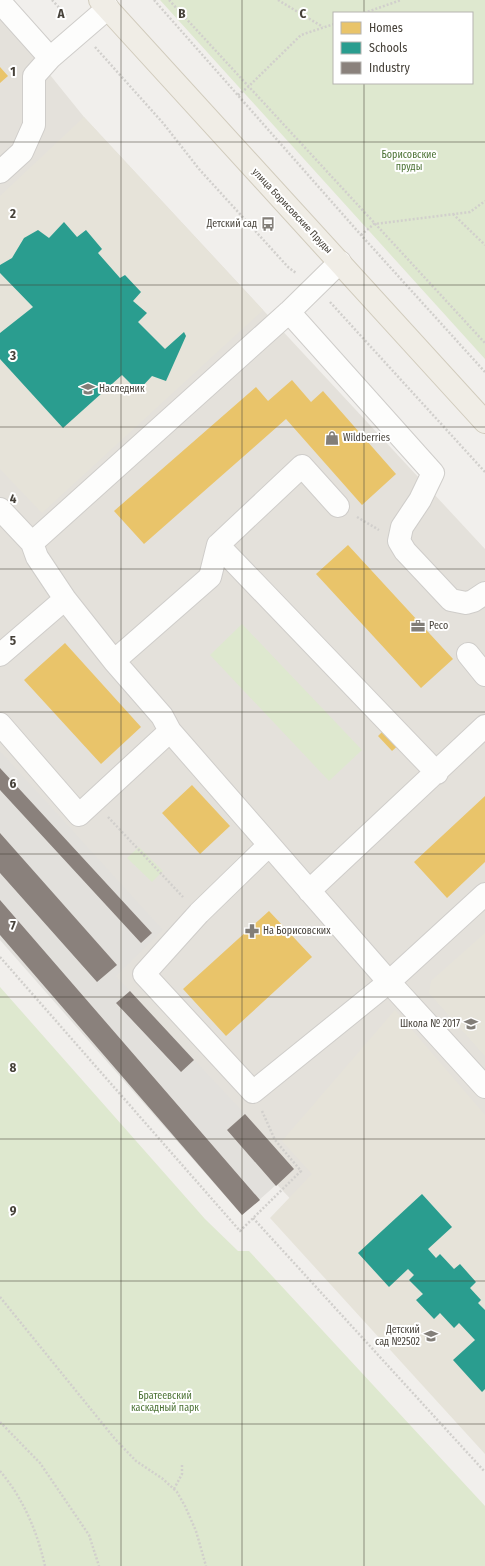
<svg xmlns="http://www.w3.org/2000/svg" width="485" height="1566" font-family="'Fira Sans Condensed',sans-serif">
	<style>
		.residential { fill: #e4e1db }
		.industrial { fill: #e2e0dc }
		.education { fill: #e6e3d9 }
		.green { fill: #dee8cf; fill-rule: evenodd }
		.homes { fill: #e9c46a }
		.schools { fill: #2a9d8f }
		.industry { fill: #8a817c }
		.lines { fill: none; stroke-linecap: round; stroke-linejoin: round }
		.minor-casing { stroke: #cfcdca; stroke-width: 24 }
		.major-casing { stroke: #d1cbbc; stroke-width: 24 }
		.path { stroke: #d1cfcc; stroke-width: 2.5; stroke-dasharray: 2 2; stroke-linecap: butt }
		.minor { stroke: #fdfdfc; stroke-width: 22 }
		.major { stroke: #f0ede6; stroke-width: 22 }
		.grid { fill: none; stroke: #464139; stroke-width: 1; stroke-opacity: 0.55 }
		.labels { text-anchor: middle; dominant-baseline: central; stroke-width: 4; stroke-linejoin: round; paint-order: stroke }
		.park-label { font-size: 10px; fill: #4a7133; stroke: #fff }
		.street-label { font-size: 10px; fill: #464139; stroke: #fff }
		.poi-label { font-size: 10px; fill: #464139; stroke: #fff; text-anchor: start }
		.grid-label { font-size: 13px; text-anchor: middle; font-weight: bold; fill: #464139; stroke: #fff; stroke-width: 4; stroke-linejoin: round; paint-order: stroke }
	</style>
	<rect width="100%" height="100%" fill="#f1efec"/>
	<path class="residential" d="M0,13L84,117L485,549V1405L0,891Z"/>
	<path class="industrial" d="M0,751L163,930L116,976L245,1114L294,1169L242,1215L0,940Z"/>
	<path class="education" d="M84,117L263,310L42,513L0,469V196Z
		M485,933V1056L429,993L431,981Z
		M395,1010L485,1115V1454L270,1218L312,1174L282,1141Z"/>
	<path class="green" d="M160,0H485V359ZM334,13H472V83H334Z
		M242,624L362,750L329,781L210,655Z
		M139,847L163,871L152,882L127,858Z
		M0,987L205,1219L238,1251H249L485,1506V1566H0Z"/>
	<path class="homes" d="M0,67L8,76L0,83Z
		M292,380L311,402L323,391L396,474L362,505L286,419L144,544L114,511L256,387L268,401Z
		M348,545L453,659L421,688L316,574Z
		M65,643L141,727L101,764L24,680Z
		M388,726L402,742L392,751L378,736Z
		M192,785L230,826L200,854L162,813Z
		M485,796V862L447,898L414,862Z
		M269,911L312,957L226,1036L183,989Z"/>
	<path class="schools" d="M64,222L77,237L86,230L102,249L98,253L120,278L125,275L141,292L133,301L147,313L138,322L165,349L184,332L186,336L166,381L152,376L138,391L122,375L63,428L0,359V333L33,307L0,273V265L12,258L24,238L38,230L49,238Z
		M422,1194L452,1227L428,1249L436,1258L440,1254L454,1269L460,1264L476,1282L470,1288L481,1300L478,1303L485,1310V1389L482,1392L453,1360L475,1340L459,1323L454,1328L440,1313L434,1319L416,1300L423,1294L409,1280L414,1275L408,1269L389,1287L358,1253Z"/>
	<path class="industry" d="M0,768L152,933L141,943L0,790Z
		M0,833L117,965L97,982L0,873Z
		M0,900L260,1200L242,1215L0,935Z
		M130,991L194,1060L181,1072L116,1003Z
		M245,1114L294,1169L276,1186L227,1130Z"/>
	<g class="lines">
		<defs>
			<path id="minor" d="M0,2L50,58
				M0,172L22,152L34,125V76L50,58L108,8
				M289,312L433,473L420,500L402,527L399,541L405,551L451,600L466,603L473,601L485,593
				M0,509L32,543L37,557L65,599L114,661L162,716L170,731L389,982L485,1087
				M32,543L289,312L340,262
				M218,545L302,466L338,506
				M468,654L485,675
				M0,655L65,599
				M114,661L210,577L218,545L437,773
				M0,724L79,815L170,731
				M269,845L199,913L144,974L253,1092L389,982L485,894
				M309,891L485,726"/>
			<path id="major" d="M100,0L485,422"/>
		</defs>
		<use href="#minor" class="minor-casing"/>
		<use href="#major" class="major-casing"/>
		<path class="path" d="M52,0L66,15
			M154,0L361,235L485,372
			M169,0L485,343
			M278,0L323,27
			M364,13L401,0
			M95,47L163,123L199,169L288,267L296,273
			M238,95L248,87L301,35L334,24
			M453,214L485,245
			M361,235L374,224L470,212L485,201
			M330,302L485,472
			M357,517L379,530
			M108,817L183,897
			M0,957L240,1231L301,1171L275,1140L262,1111
			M253,1218L485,1472
			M0,1297L115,1439L136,1461L163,1479L177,1492L185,1506L196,1531L206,1566
			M0,1422L40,1463L89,1535L99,1566
			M0,1471C23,1498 37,1531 45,1566
			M174,1489L182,1474V1465"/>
		<use href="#minor" class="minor"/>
		<use href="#major" class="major"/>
	</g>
	<path class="grid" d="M121,0V1566M242,0V1566M364,0V13M364,83V1566M0,142H485M0,285H485M0,427H485M0,569H485M0,712H485M0,854H485M0,997H485M0,1139H485M0,1281H485M0,1424H485"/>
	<defs>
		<symbol id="bus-bare" viewBox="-9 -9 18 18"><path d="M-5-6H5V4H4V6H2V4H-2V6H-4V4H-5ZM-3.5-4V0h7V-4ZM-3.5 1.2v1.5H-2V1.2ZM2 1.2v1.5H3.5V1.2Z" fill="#827e78" stroke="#fff" stroke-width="2.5" paint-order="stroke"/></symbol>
		<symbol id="school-bare" viewBox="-9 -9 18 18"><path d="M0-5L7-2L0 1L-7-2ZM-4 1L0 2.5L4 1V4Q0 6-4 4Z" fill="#827e78" stroke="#fff" stroke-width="2.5" paint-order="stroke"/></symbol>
		<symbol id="shop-bare" viewBox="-9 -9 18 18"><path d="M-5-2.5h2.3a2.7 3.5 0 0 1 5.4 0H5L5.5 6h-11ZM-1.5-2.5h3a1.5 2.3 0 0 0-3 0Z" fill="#827e78" stroke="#fff" stroke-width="2.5" paint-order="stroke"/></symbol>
		<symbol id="office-bare" viewBox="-9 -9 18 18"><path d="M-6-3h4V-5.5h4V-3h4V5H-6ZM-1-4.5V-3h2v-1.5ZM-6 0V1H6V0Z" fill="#827e78" stroke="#fff" stroke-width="2.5" paint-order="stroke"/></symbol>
		<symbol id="pharmacy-bare" viewBox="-9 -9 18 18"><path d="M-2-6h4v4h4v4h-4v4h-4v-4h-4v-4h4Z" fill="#827e78" stroke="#fff" stroke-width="2.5" paint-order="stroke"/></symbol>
	</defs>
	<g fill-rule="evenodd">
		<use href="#bus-bare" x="258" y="214" width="20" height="20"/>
		<use href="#school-bare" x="78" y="379" width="20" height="20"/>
		<use href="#shop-bare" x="322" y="428" width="20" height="20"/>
		<use href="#office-bare" x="408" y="616" width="20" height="20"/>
		<use href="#pharmacy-bare" x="242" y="921" width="20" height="20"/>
		<use href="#school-bare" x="461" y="1014" width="20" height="20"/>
		<use href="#school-bare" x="421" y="1326" width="20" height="20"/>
	</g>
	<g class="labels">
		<g class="park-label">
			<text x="409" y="155">Борисовские<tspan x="409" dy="12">пруды</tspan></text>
			<text x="165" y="1396">Братеевский<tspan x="165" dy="12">каскадный парк</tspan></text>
		</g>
		<g class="street-label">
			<text transform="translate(292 211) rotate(47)">улица Борисовские Пруды</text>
		</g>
		<g class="poi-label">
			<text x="257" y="224" text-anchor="end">Детский сад</text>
			<text x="99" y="389">Наследник</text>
			<text x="343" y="438">Wildberries</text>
			<text x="429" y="626">Ресо</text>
			<text x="263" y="931">На Борисовских</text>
			<text x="460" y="1024" text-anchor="end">Школа № 2017</text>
			<text x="420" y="1330" text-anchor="end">Детский<tspan x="420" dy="12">сад №2502</tspan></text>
		</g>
	</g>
	<g class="grid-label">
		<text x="61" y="18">A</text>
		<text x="182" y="18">B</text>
		<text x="303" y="18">C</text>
		<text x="13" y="76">1</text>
		<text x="13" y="218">2</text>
		<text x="13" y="360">3</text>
		<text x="13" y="503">4</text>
		<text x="13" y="645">5</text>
		<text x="13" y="788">6</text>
		<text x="13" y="930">7</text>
		<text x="13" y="1072">8</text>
		<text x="13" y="1215">9</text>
	</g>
	<rect x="333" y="12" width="140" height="72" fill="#ffffff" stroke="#b5b3b0"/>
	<rect x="341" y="22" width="20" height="12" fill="#e9c46a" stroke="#b5b3b0"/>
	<text x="369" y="32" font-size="12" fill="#464139">Homes</text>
	<rect x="341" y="42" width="20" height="12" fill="#2a9d8f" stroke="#b5b3b0"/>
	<text x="369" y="52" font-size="12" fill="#464139">Schools</text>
	<rect x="341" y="62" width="20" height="12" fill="#8a817c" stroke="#b5b3b0"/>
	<text x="369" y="72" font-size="12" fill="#464139">Industry</text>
</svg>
